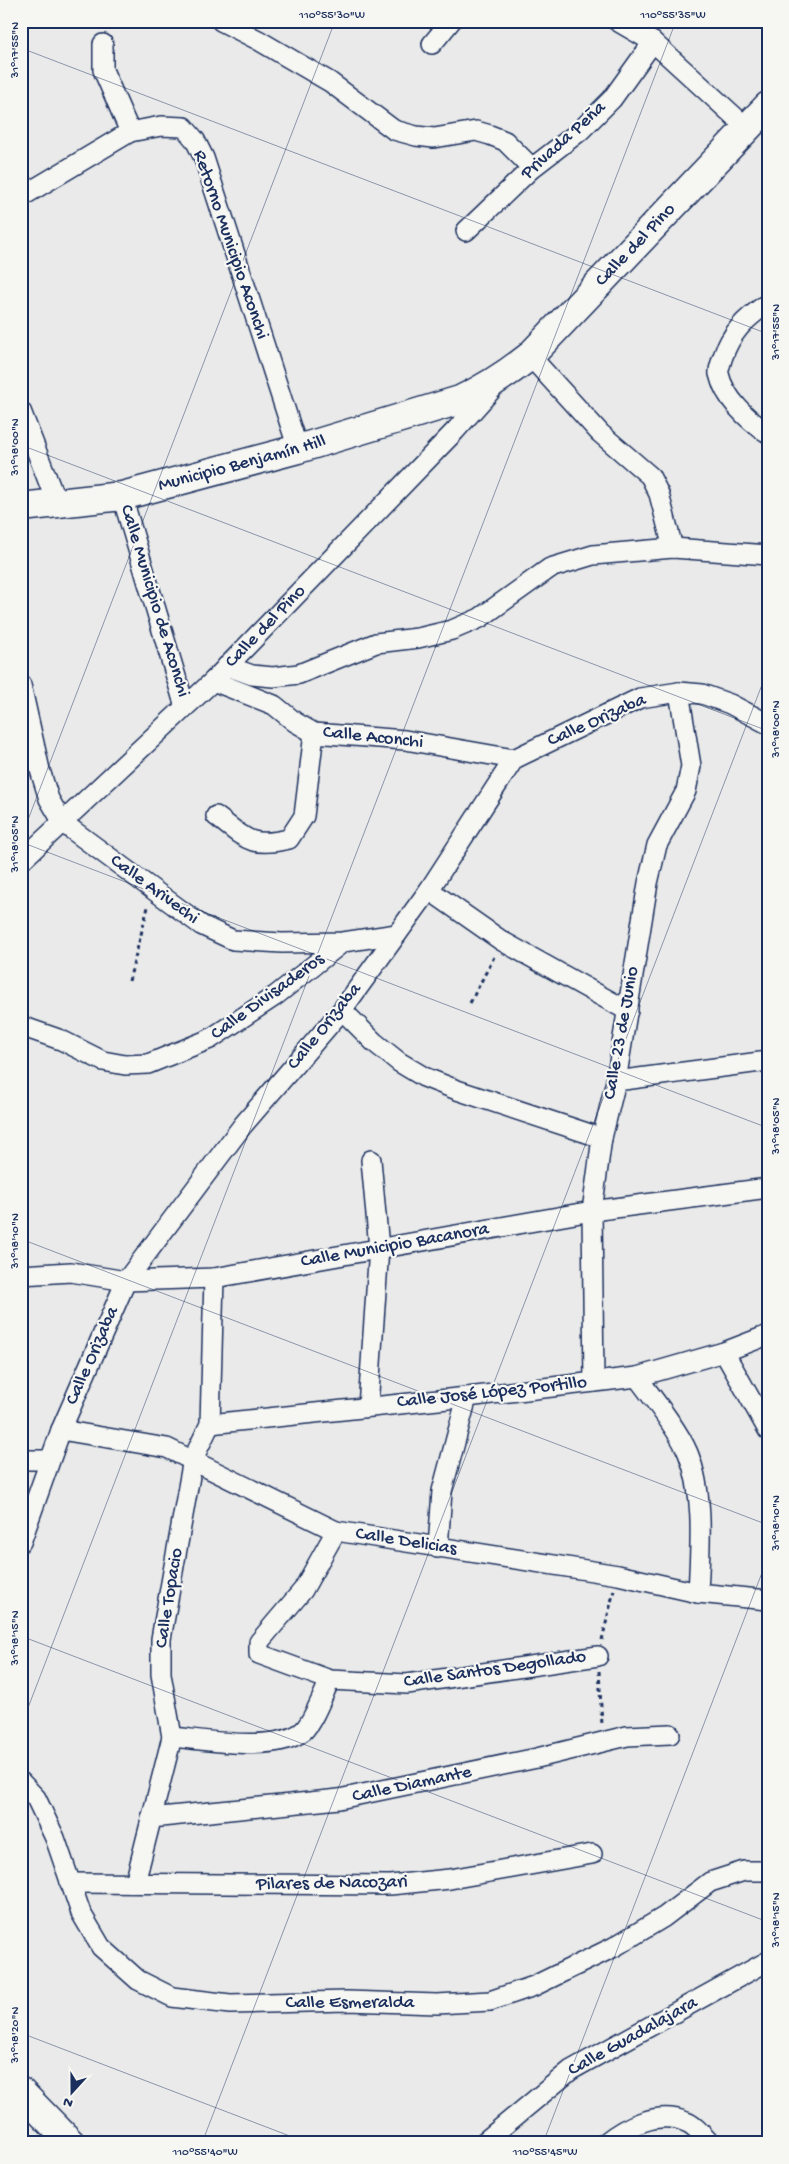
<svg xmlns="http://www.w3.org/2000/svg" width="789" height="2164" font-family="'Gochi Hand',sans-serif">
	<style>
		.lines { fill: none; stroke-linecap: round; stroke-linejoin: round }
		.street-casing { stroke: #1b2f5e; stroke-width: 22 }
		.secondary-casing { stroke: #1b2f5e; stroke-width: 31 }
		.path { stroke: #1b2f5e; stroke-width: 3; stroke-dasharray: 4 4; stroke-linecap: butt }
		.street { stroke: #f6f6f2; stroke-width: 19 }
		.secondary { stroke: #f6f6f2; stroke-width: 28 }
		.ticks { fill: none; stroke: #1b2f5e; stroke-width: 1; stroke-opacity: 0.45 }
		.labels { text-anchor: middle; dominant-baseline: central; stroke-width: 4.5; stroke-linejoin: round; paint-order: stroke }
		.street-label { font-size: 19px; fill: #1b2f5e; stroke: #f6f6f2 }
		.neatline { fill: none; stroke: #1b2f5e; stroke-width: 2 }
		.ticks-label { font-size: 12px; text-anchor: middle; fill: #1b2f5e }
	</style>
	<rect width="100%" height="100%" fill="#e9eae9"/>
	<filter id="ink" filterUnits="userSpaceOnUse"><feTurbulence type="fractalNoise" baseFrequency=".02" numOctaves="2"/><feDisplacementMap in="SourceGraphic" scale="10" xChannelSelector="R" yChannelSelector="G"/><feConvolveMatrix kernelMatrix="1 2 1 2 8 2 1 2 1" color-interpolation-filters="sRGB"/></filter>
	<g filter="url(#ink)">
		<g class="lines">
			<defs>
				<g id="street">
					<path d="M221,21L258,40L330,82L394,130L416,136L434,138L476,131L490,135L505,141L532,168"/>
					<path d="M617,21L653,42L747,128"/>
					<path d="M103,44V70L130,132L161,126L184,127L195,140L204,158L298,449"/>
					<path d="M432,44L451,21"/>
					<path d="M21,197L130,132"/>
					<path d="M466,231L532,168L580,131L612,99L653,42"/>
					<path d="M768,303C745,319 731,332 722,359C721,364 718,369 719,374C724,397 748,421 768,433"/>
					<path d="M530,356L600,433L650,476L659,494L673,548"/>
					<path d="M21,411L57,504"/>
					<path d="M122,496L185,707"/>
					<path d="M227,666L252,675L273,677L299,674L376,643L418,638L452,630L480,618L550,568L593,555L673,548L768,555"/>
					<path d="M213,681L274,705L295,722L314,733L405,740L514,759"/>
					<path d="M21,685L40,770L49,799L63,823L201,925L233,940L282,943L343,942L397,934"/>
					<path d="M216,816C246,839 250,848 289,839L304,816L314,733"/>
					<path id="s1" d="M21,861L213,681L455,431L495,386"/>
					<path d="M429,890L502,941L628,1011"/>
					<path d="M342,1010L374,1042L399,1062L424,1077L457,1090L602,1138"/>
					<path d="M21,1026L61,1040L103,1061L125,1065L148,1064L210,1039L275,996L343,942"/>
					<path d="M616,1081L768,1061"/>
					<path d="M21,1275L71,1272L126,1281L214,1278L592,1211L768,1188"/>
					<path d="M724,1352L768,1430"/>
					<path d="M637,1377C652,1397 679,1431 688,1453C705,1495 700,1549 698,1593"/>
					<path d="M594,1382L592,1211L602,1138L616,1081L648,883L657,845L686,791L691,766L679,692"/>
					<path d="M368,1407L379,1248L371,1160"/>
					<path d="M210,1424L467,1397L637,1377L724,1352L768,1335"/>
					<path d="M61,1430L167,1448L336,1531L618,1575L698,1593L768,1600"/>
					<path d="M21,1460H49"/>
					<path d="M336,1531L303,1590L259,1642V1654L330,1680L407,1684L598,1656"/>
					<path d="M21,1542L61,1430L126,1281L243,1125L342,1010L429,890L514,759L640,698L679,692L702,694L730,704L768,724"/>
					<path d="M438,1548L442,1491L467,1397"/>
					<path d="M172,1737C206,1740 276,1753 303,1731C313,1722 324,1692 330,1680"/>
					<path d="M21,1782L36,1798L55,1838L81,1913L101,1947L138,1980L172,1997L230,2004L347,2001L437,2004L490,2001L534,1986L614,1947L664,1917L710,1882L744,1871H768"/>
					<path d="M151,1818L339,1799L537,1758L627,1736L670,1734"/>
					<path d="M70,1883L390,1885L450,1879L592,1854"/>
					<path d="M135,1883L172,1737L161,1674V1639L193,1459L210,1424L214,1278"/>
					<path d="M483,2143L571,2070L768,1961"/>
					<path d="M605,2143C626,2126 659,2110 686,2122C695,2125 703,2136 710,2143"/>
				</g>
				<g id="secondary">
					<path id="s2" d="M21,507L122,496L298,449L460,400C486,388 507,374 530,356L768,106"/>
					<path d="M21,2092L71,2143"/>
				</g>
			</defs>
			<use href="#street" class="street-casing"/>
			<use href="#secondary" class="secondary-casing"/>
			<path class="path" d="M129,981L148,907
				M470,1003L495,955
				M602,1640L614,1590
				M599,1671L602,1725"/>
			<use href="#street" class="street"/>
			<use href="#secondary" class="secondary"/>
		</g>
	</g>
	<path class="ticks" d="M21,48L768,334M21,445L768,731M21,838L335,21M21,842L768,1128M21,1239L768,1525M21,1636L768,1922M21,1726L676,21M21,2033L308,2143M202,2143L768,669M543,2143L768,1557"/>
	<g class="labels">
		<g class="street-label">
			<text transform="translate(564 141) rotate(-42)">Privada Peña</text>
			<text transform="translate(230 245) rotate(71)">Retorno Municipio Aconchi</text>
			<text stroke="none"><textPath href="#s2" startOffset="689">Calle del Pino</textPath></text>
			<text stroke="none"><textPath href="#s2" startOffset="226">Municipio Benjamín Hill</textPath></text>
			<text transform="translate(154 601) rotate(73)">Calle Municipio de Aconchi</text>
			<text stroke="none"><textPath href="#s1" startOffset="339">Calle del Pino</textPath></text>
			<text transform="translate(597 721) rotate(-24)">Calle Orizaba</text>
			<text transform="translate(373 738) rotate(6)">Calle Aconchi</text>
			<text transform="translate(154 890) rotate(36)">Calle Arivechi</text>
			<text transform="translate(268 997) rotate(-36)">Calle Divisaderos</text>
			<text transform="translate(325 1027) rotate(-51)">Calle Orizaba</text>
			<text transform="translate(622 1033) rotate(-80)">Calle 23 de Junio</text>
			<text transform="translate(395 1246) rotate(-10)">Calle Municipio Bacanora</text>
			<text transform="translate(93 1356) rotate(-66)">Calle Orizaba</text>
			<text transform="translate(492 1393) rotate(-6)">Calle José López Portillo</text>
			<text transform="translate(406 1542) rotate(9)">Calle Delicias</text>
			<text transform="translate(170 1598) rotate(-81)">Calle Topacio</text>
			<text transform="translate(495 1670) rotate(-8)">Calle Santos Degollado</text>
			<text transform="translate(412 1785) rotate(-12)">Calle Diamante</text>
			<text transform="translate(332 1884) rotate(-1)">Pilares de Nacozari</text>
			<text x="350" y="2003">Calle Esmeralda</text>
			<text transform="translate(633 2037) rotate(-29)">Calle Guadalajara</text>
		</g>
	</g>
	<rect width="789" height="2164" fill="none" stroke="#f6f6f2" stroke-width="55"/>
	<g transform="translate(72 2092) rotate(201)" stroke="#f6f6f2" stroke-width="4" paint-order="stroke">
	<path d="M0-4L9 19L0 12L-9 19Z" fill="#1b2f5e"/>
	<text y="-8" font-size="14" font-weight="bold" text-anchor="middle" fill="#1b2f5e">N</text>
	</g>
	<rect x="28" y="28" width="734" height="2108" class="neatline"/>
	<g class="ticks-label">
		<text x="332" y="18">110°55'30"W</text>
		<text x="673" y="18">110°55'35"W</text>
		<text transform="translate(14 50) rotate(-90)" y="4">31°17'55"N</text>
		<text transform="translate(775 332) rotate(-90)" y="4">31°17'55"N</text>
		<text transform="translate(14 447) rotate(-90)" y="4">31°18'00"N</text>
		<text transform="translate(775 729) rotate(-90)" y="4">31°18'00"N</text>
		<text transform="translate(14 844) rotate(-90)" y="4">31°18'05"N</text>
		<text transform="translate(775 1126) rotate(-90)" y="4">31°18'05"N</text>
		<text transform="translate(14 1241) rotate(-90)" y="4">31°18'10"N</text>
		<text transform="translate(775 1523) rotate(-90)" y="4">31°18'10"N</text>
		<text transform="translate(14 1638) rotate(-90)" y="4">31°18'15"N</text>
		<text transform="translate(775 1920) rotate(-90)" y="4">31°18'15"N</text>
		<text transform="translate(14 2035) rotate(-90)" y="4">31°18'20"N</text>
		<text x="205" y="2155">110°55'40"W</text>
		<text x="545" y="2155">110°55'45"W</text>
	</g>
</svg>
